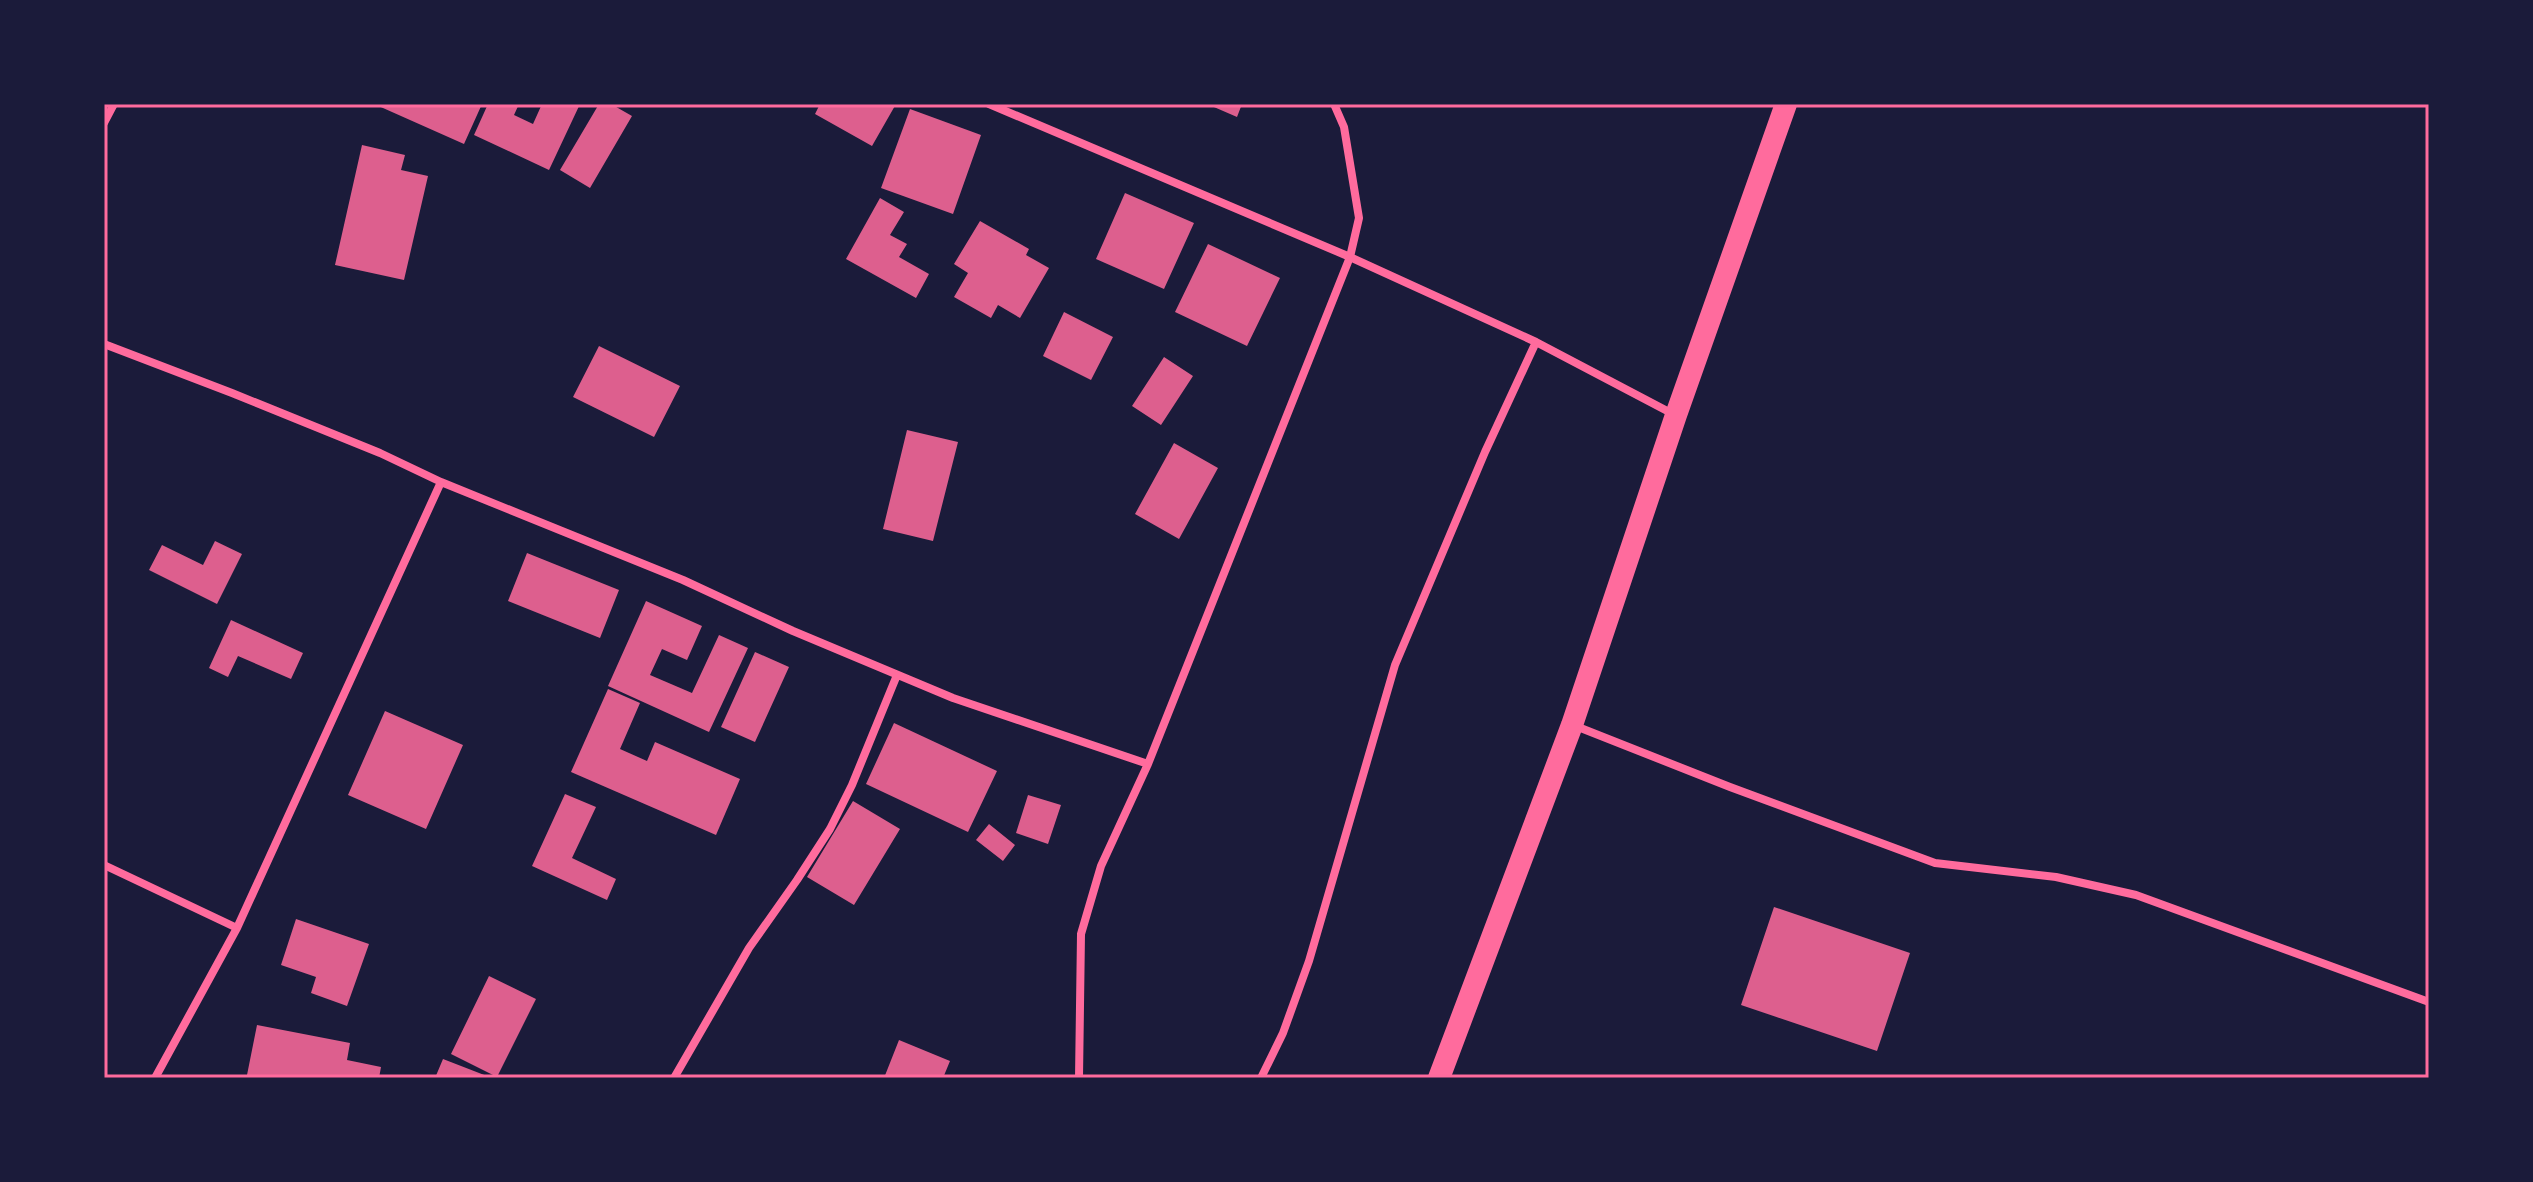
<svg xmlns="http://www.w3.org/2000/svg" width="2533" height="1182" font-family="Poppins,sans-serif">
	<style>
		.building { fill: #dd5f8e }
		.lines { fill: none; stroke-linecap: round; stroke-linejoin: round }
		.minor { stroke: #ff6b9d; stroke-width: 8 }
		.trunk { stroke: #ff6b9d; stroke-width: 22 }
		.neatline { fill: none; stroke: #ff6b9d; stroke-width: 3 }
	</style>
	<rect width="100%" height="100%" fill="#1b1b3a"/>
	<path class="building" d="M374,104H482L464,144Z
		M488,104H519L514,115L533,124L542,104H580L549,170L474,135Z
		M599,104H611L632,116L590,188L560,170Z
		M820,104H896L872,146L815,114Z
		M1207,104H1242L1237,117Z
		M910,109L981,135L953,214L881,188Z
		M362,145L405,155L401,170L428,176L404,280L335,265Z
		M1125,193L1194,223L1164,289L1096,259Z
		M880,198L904,212L890,235L907,244L899,257L929,274L916,298L846,259Z
		M980,221L1029,249L1026,255L1049,268L1020,318L998,305L991,318L954,297L968,273L954,264Z
		M1208,244L1280,278L1247,346L1175,312Z
		M1064,312L1113,337L1091,380L1043,356Z
		M599,346L680,386L654,437L573,397Z
		M1164,357L1193,376L1161,425L1132,406Z
		M907,430L958,442L933,541L883,529Z
		M1174,443L1218,468L1179,539L1135,514Z
		M215,541L242,554L217,604L149,570L162,545L203,565Z
		M527,553L619,590L600,638L508,601Z
		M646,601L702,626L687,660L662,649L650,675L692,693L719,635L748,648L709,732L608,686Z
		M231,620L303,653L291,679L238,656L228,677L209,668Z
		M755,652L789,667L755,742L721,727Z
		M608,689L640,703L620,749L647,761L655,742L740,779L716,835L571,772Z
		M385,711L463,745L426,829L348,795Z
		M894,723L997,771L968,832L866,784Z
		M565,794L596,807L572,858L616,879L607,900L532,866Z
		M1028,795L1061,805L1048,844L1016,833Z
		M853,801L900,829L854,905L807,877Z
		M989,824L1015,845L1003,861L976,840Z
		M1774,907L1910,953L1877,1051L1741,1005Z
		M296,919L369,944L347,1006L311,993L316,977L281,965Z
		M489,976L536,999L497,1077L451,1054Z
		M257,1025L350,1043L347,1060L381,1067L379,1078H265L247,1075Z
		M899,1040L950,1061L943,1078H884Z
		M443,1059L492,1078H435Z"/>
	<g class="lines">
		<path class="minor" d="M989,104L1350,257L1536,342L1673,414
			M104,123L114,104
			M104,344L232,393L380,453L441,482L683,580L793,631L953,698L1148,764
			M1573,725L1730,787L1935,863L2056,877L2136,895L2429,1002
			M104,865L237,928
			M155,1078L237,928L441,482
			M674,1078L749,948L797,880L830,829L852,785L897,675
			M1079,1078L1081,934L1101,866L1148,764L1350,257L1359,218L1344,127L1334,104
			M1261,1078L1283,1033L1309,961L1395,665L1485,452L1536,342"/>
		<path class="trunk" d="M1439,1078L1572,725L1676,415L1786,104"/>
	</g>
	<rect width="2533" height="1182" fill="none" stroke="#1b1b3a" stroke-width="212"/>
	<rect x="106" y="106" width="2321" height="970" class="neatline"/>
</svg>
